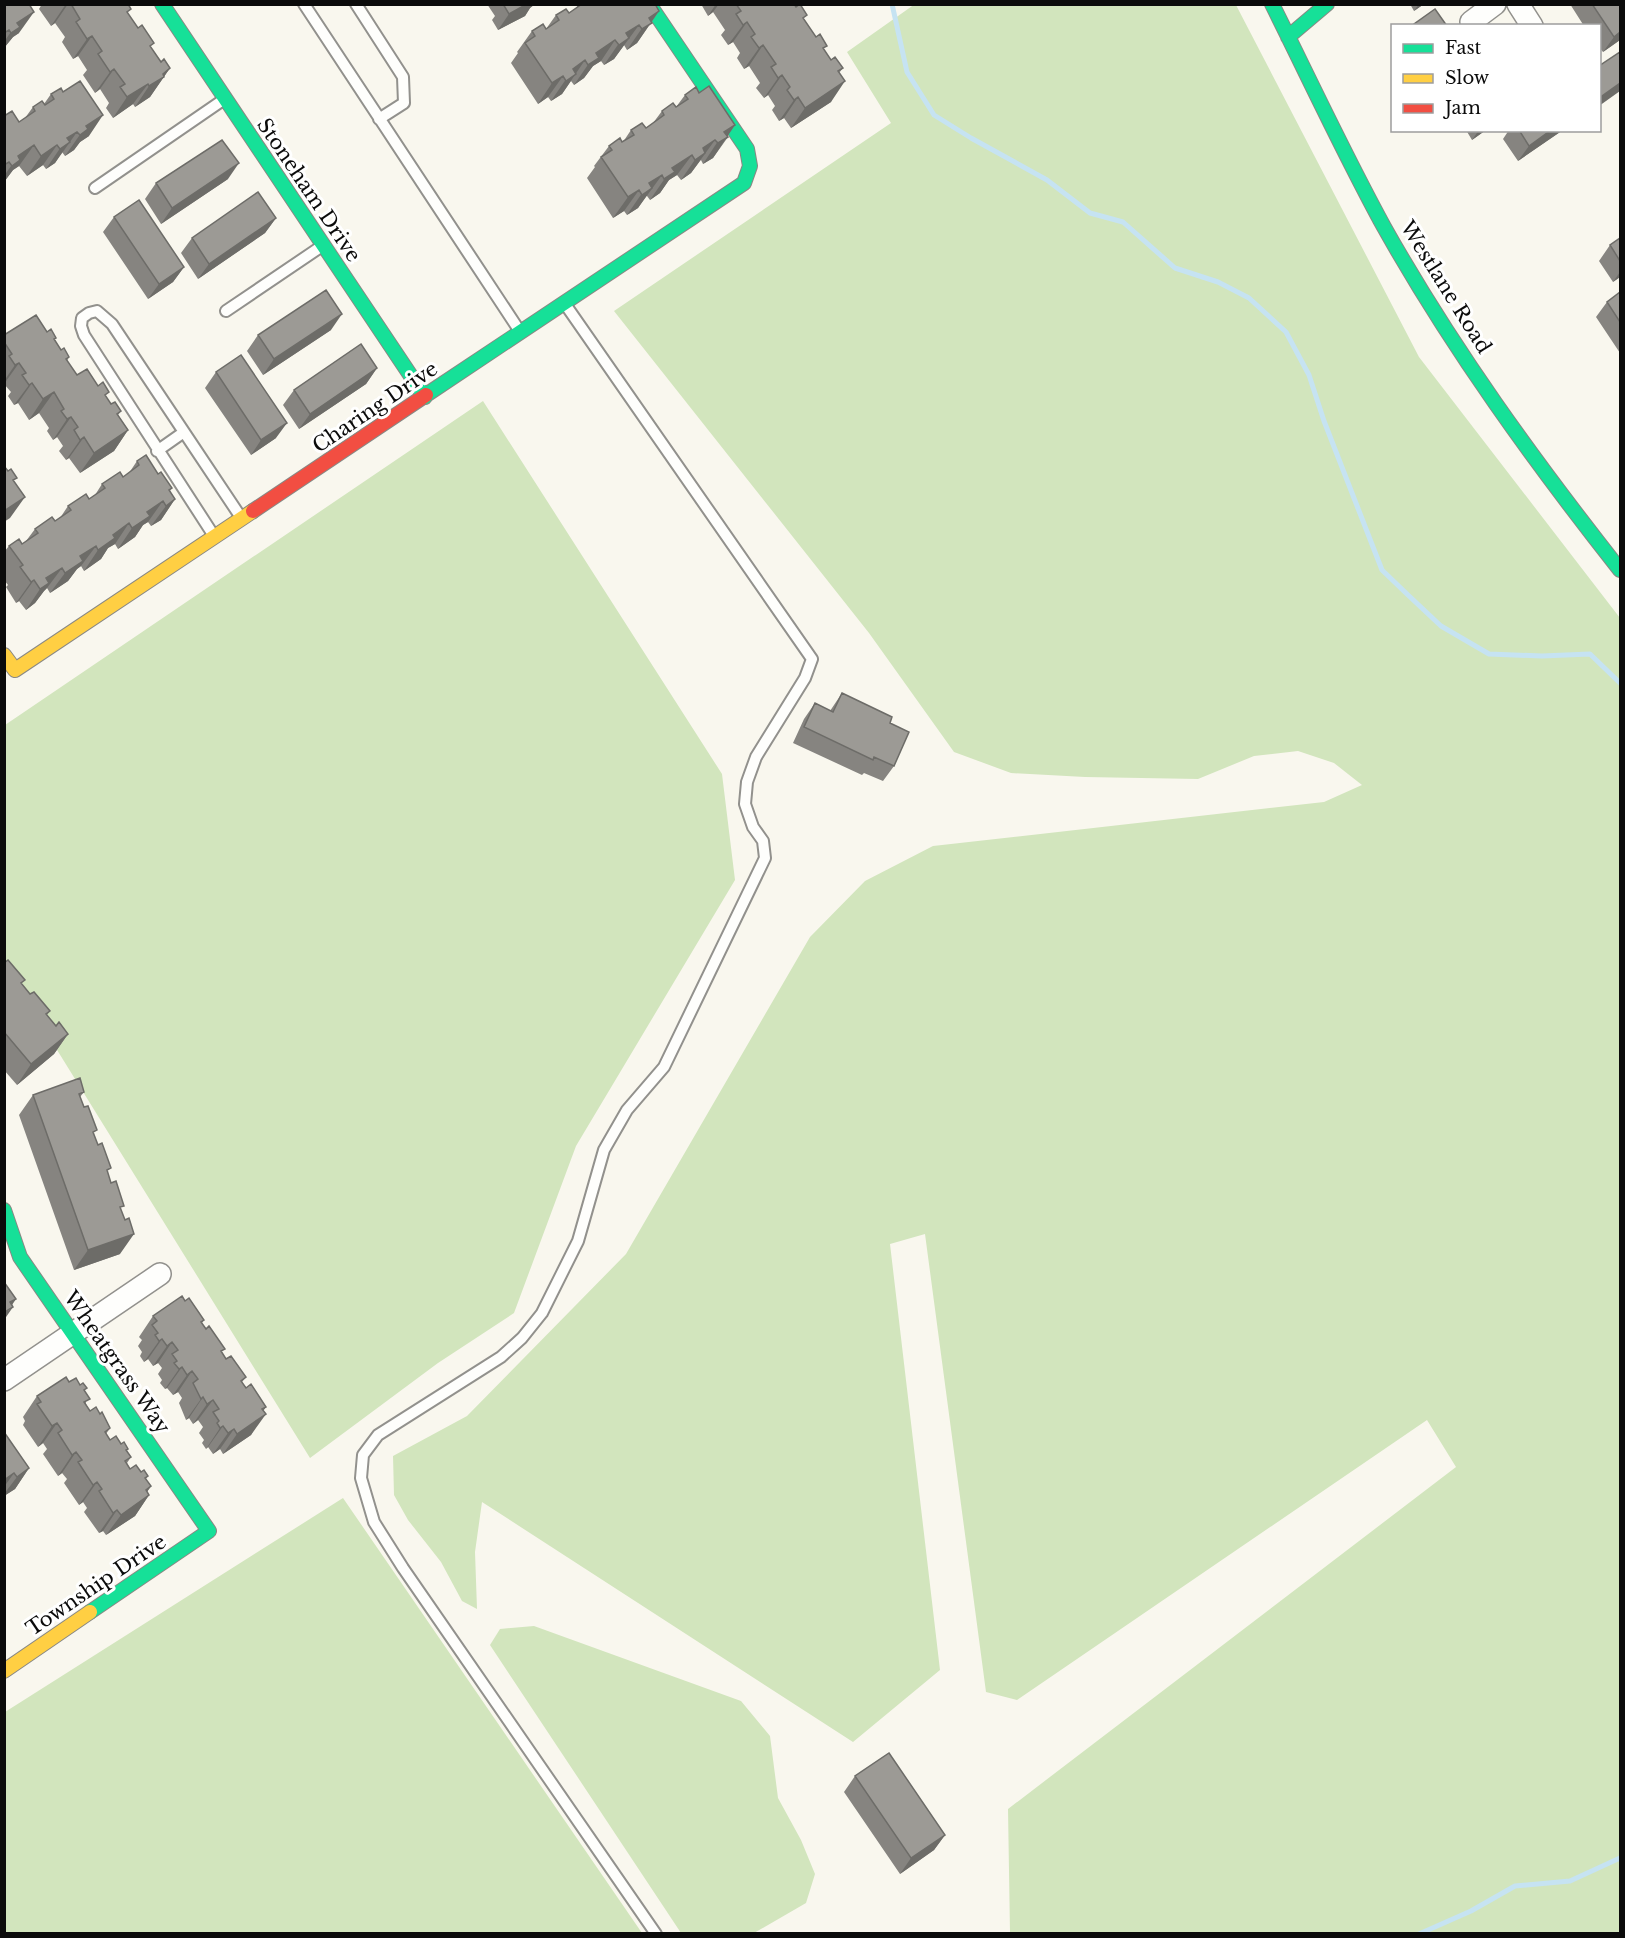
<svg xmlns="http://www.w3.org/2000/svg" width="1625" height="1938" font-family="'Libre Baskerville',serif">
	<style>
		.forest { fill: #d2e5bd }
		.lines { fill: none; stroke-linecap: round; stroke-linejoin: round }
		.stream { stroke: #c6e3f2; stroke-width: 5 }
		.lane-casing { stroke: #92918d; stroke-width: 14 }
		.street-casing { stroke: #92918d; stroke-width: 24 }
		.fast-casing { stroke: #898884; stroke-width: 16 }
		.slow-casing { stroke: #898884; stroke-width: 16 }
		.jam-casing { stroke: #898884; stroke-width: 16 }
		.lane { stroke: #fefefc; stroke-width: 10 }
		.street { stroke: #fefefc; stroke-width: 21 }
		.fast { stroke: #16e098; stroke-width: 14 }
		.slow { stroke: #ffcf43; stroke-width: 14 }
		.jam { stroke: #f24e42; stroke-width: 14 }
		.wall { fill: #868480 }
		.shaded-wall { fill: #6d6c68 }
		.building { fill: #9c9a95; stroke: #6d6c68; stroke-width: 1.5 }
		.labels { text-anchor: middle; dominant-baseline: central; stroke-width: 6; stroke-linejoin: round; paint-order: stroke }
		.street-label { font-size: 20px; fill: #0b0b0b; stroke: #fff }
	</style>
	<rect width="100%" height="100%" fill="#f9f7ee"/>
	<path class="forest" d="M915,4L1236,5L1419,357L1620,618V1933H1010L1008,1809L1456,1467L1427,1420L1017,1700L986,1692L925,1234L890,1244L940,1670L853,1742L482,1502L475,1552L477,1609L462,1601L441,1562L408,1520L394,1495L393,1456L467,1416L626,1254L810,937L865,881L933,846L1324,802L1362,785L1334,763L1298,751L1254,756L1198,779L1085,777L1011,773L954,752L869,633L614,311L891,123L847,52Z
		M483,401L722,774L735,880L576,1146L514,1313L438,1363L310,1458L5,966V725Z
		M343,1498L642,1933H5V1712Z
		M534,1626L741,1701L770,1736L778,1798L801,1840L815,1874L806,1903L754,1933H681L490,1645L500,1629Z"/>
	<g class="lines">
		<path class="stream" d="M892,4L907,72L934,115L971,138L1047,180L1090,213L1123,222L1175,268L1218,282L1249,298L1286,332L1309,375L1324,421L1382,570L1408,595L1441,626L1489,654L1542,656L1590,654L1620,683
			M1419,1934L1471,1911L1515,1886L1570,1881L1620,1858"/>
		<defs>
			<path id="lane" d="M304,4L519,330
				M356,4L403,77L404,103L379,119
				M95,188L223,100
				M565,304L812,659L805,678L756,757L747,782L745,804L753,827L763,841L765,858L664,1067L627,1110L604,1150L578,1241L542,1313L522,1338L501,1357L378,1435L363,1455L361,1478L374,1522L403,1568L656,1934
				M226,311L322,246
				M184,432L240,516
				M157,451L184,432L112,324L97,311L89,313L82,318L81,326L84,335L214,536"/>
			<path id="street" d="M1518,4L1532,26
				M1473,26L1471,22L1495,4
				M4,1380L160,1274"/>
			<path id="fast" d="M162,4L425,397
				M1272,4C1309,78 1344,154 1384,227C1452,348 1534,461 1620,570
				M1288,37L1327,4
				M426,395L744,183L750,166L747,149L649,4
				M4,1210L20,1257L209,1531L90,1612"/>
			<path id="slow" d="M4,655L15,670L253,511
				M4,1671L90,1612"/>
			<path id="jam" d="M253,511L426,395"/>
		</defs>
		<use href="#lane" class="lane-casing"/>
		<use href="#street" class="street-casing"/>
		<use href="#fast" class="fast-casing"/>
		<use href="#slow" class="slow-casing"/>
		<use href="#jam" class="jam-casing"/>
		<use href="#lane" class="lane"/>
		<use href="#street" class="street"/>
		<use href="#fast" class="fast"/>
		<use href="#slow" class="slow"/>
		<use href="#jam" class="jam"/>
	</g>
	<path class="wall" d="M4,4L19,33L13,37L4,48Z
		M42,4H128V14L161,62L170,68L150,97L135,107L133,104L113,118L106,108L109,103L100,89L95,93L83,75L87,70L78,56L73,59L62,42L65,37L55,23L51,26L39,9Z
		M487,4H535L530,8L525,16L498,30L492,20L495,16Z
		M579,4H655L659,11L637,43L627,50L624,45L614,59L604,65L601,61L593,66L584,78L574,85L571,81L562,94L551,101L548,97L538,104L511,63L518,53L517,52L532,31L546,29L556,15L569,13L576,8Z
		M701,4H794L831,60L843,68L839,73L831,102L791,128L784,118L779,121L772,110L775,106L768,95L764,98L756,88L760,83L749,66L744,69L737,58L740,53L733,42L728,45L721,35L725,30L713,12L708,16Z
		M1410,4H1424L1414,11Z
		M1570,4H1620V40L1603,52L1599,47V26H1584Z
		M699,93L735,125L727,136L728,137L713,158L703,164L701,160L700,161L691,173L681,180L677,175L669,180L660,193L650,200L647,196H646L638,208L627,215L624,211L613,218L587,178L595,167L594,166L609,146L623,142L631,130L646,128L653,123L662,111L676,107L685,95Z
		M51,94L89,136L80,142L74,150L65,156L62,152L55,163L46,169L43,165L27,176L19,166L13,170L4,182V116L19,122L25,118L33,107L44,104Z
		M1466,130H1486L1472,140Z
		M1509,130H1563L1518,161L1503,139Z
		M228,179L161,224L145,199L156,183Z
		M114,217L184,267L173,282L148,299L103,232Z
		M276,218L265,233L198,279L181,253L192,238Z
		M1620,238V277L1613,282L1599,261L1610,245Z
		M1620,292V353L1596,317L1607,302Z
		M331,330L263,375L247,351L258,335Z
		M47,332L55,340L61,350L69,357L67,361L77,375L98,386L111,404L121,411L118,415L128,430L114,451L80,473L69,458L66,460L59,451L63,446L57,437L53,440L47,431L49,428L39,413L29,420L18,403L14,405L8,396L11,392L4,384V335Z
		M377,368L366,384L299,429L283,405L294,390Z
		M216,372L276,438L251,455L205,388Z
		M137,461L170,491L175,499L161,520L151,526L148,522L143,525L135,537L118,549L115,544L108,548L101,559L84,571L81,566L77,569L68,581L50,593L47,588L44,591L35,603L26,610L19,601L16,603L6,587L8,585L4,580V552L9,546L22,544L26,541L35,529L55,521L60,518L68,506L89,499L95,495L102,484L123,477L129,473Z
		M842,693L890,723L894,766L883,781L864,773L862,775L793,743L804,719L815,703L830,711Z
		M4,963L30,994L50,1011L47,1015L56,1026L68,1034L54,1054L17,1085L4,1070Z
		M84,1092L80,1097L121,1211L120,1254L74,1270L19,1115L33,1095Z
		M185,1301L204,1320L202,1323L226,1359L246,1377L242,1382L263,1411L251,1435L223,1454L220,1449L213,1454L208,1447L206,1449L202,1443L204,1440L199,1433L203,1427L198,1420L193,1424L189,1418L186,1420L179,1403L182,1398L178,1392L173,1395L167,1388L165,1389L160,1383L162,1380L158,1374L162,1368L158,1363L153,1366L148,1359L144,1362L140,1356L142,1352L138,1346L142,1340L139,1337L153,1316Z
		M69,1382L85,1391L86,1404L90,1411L110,1428L106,1434L110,1440L121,1444L128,1449L127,1451L131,1457L127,1463L130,1469L148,1476L146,1479L151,1486L147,1492L149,1495L135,1516L106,1535L103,1531L99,1533L84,1512L87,1508L83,1502L79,1505L64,1483L67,1479L62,1473L58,1476L43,1454L47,1449L43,1443L38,1447L23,1425L25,1421L23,1417L37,1396Z
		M4,1432L29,1468L15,1489L4,1496Z
		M855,1776L945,1835L934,1850L900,1874L844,1792Z"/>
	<path class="shaded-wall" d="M66,4H68L55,23L51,26Z
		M527,4H535L530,8L525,16L498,30L509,14Z
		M716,4H719L713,12L708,16Z
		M1419,4H1424L1414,11Z
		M659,11L637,43L627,50L649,18Z
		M34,12L19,33L13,37L4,48V42L17,23Z
		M747,22L733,42L728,45L743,25Z
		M639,25L614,59L604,65L626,33Z
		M1620,32V40L1603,52L1614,37Z
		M92,36L78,56L73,59L87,39Z
		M615,40L601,61L593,66L584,78L574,85L596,53Z
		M763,45L749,66L744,69L759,48Z
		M585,60L562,94L551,101L573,69Z
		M170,68L150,97L135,107L149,86Z
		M114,69L100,89L95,93L110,72Z
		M782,75L768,95L764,98L778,78Z
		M563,76L548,97L538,104L552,83Z
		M845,81L831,102L791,128L805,108Z
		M1620,83V91L1599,106V98Z
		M148,84L133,104L113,118L127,97Z
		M798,97L784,118L779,121L794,100Z
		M103,115L89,136L80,142L74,150L65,156L86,126Z
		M735,125L713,158L703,164L724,132Z
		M1479,130H1486L1472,140Z
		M1551,130H1563L1518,161L1529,146Z
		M77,132L55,163L46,169L67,138Z
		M715,140L691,173L681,180L703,148Z
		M34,145L19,166L13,170L4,182V176L18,156Z
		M57,145L43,165L27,176L41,156Z
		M692,155L677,175L669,180L660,193L650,200L672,168Z
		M239,163L228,179L161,224L172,208Z
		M662,175L638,208L627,215L649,183Z
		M639,190L624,211L613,218L628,197Z
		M276,218L265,233L198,279L209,264Z
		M184,267L173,282L148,299L159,284Z
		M1620,272V277L1613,282Z
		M342,314L331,330L263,375L274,359Z
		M19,363L4,384V381L15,365Z
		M377,368L366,384L299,429L310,414Z
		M32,383L18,403L14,405L29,385Z
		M54,392L39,413L29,420L43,399Z
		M71,417L57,437L53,440L67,419Z
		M287,423L276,438L251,455L261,440Z
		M128,430L114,451L80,473L94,453Z
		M84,437L69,458L66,460L80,440Z
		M172,488L148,522L143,525L135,537L118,549L132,528L147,512Z
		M25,497L10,518L4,522V511Z
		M175,499L161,520L151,526L166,506Z
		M129,523L115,544L108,548L101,559L84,571L98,550L113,535Z
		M96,546L81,566L77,569L68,581L50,593L65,573L80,556Z
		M62,568L47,588L44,591L35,603L26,610L40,589L46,578Z
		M34,580L19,601L16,603L31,582Z
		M68,1034L54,1054L17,1085L31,1064Z
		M134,1234L120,1254L74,1270L88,1250Z
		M16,1299L8,1311L13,1307L4,1320V1313L10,1302Z
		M162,1339L148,1359L144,1362L159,1341Z
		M172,1342L158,1363L153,1366L167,1346Z
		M182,1367L167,1388L165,1389L179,1369Z
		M192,1371L178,1392L173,1395L187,1375Z
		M203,1397L189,1418L186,1420L201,1399Z
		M213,1400L198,1420L193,1424L207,1404Z
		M266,1407L256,1421L266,1414L251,1435L223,1454L237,1434L262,1409Z
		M57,1423L43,1443L38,1447L52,1426Z
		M223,1426L208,1447L206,1449L220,1428Z
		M234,1429L220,1449L213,1454L228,1433Z
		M76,1452L62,1473L58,1476L72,1455Z
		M29,1468L15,1489L4,1496V1494L17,1477Z
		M14,1473L4,1487V1480Z
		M97,1482L83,1502L79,1505L93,1485Z
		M151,1486L140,1502L149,1495L135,1516L106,1535L121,1515L146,1490Z
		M117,1510L103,1531L99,1533L113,1513Z
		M945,1835L934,1850L900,1874L911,1858Z"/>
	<path class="building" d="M4,4H29L34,12L17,23L20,27L11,33L9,30L4,33Z
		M71,4H128L131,9L127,12L138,28L142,25L154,43L150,46L161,62L164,59L170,68L163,74L164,77L149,86L148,84L127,97L120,87L125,84L114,69L110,72L98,54L102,51L92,36L87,39L76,22L80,19Z
		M503,4H527L509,14Z
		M582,4H655L659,11L649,18L652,23L642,29L639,25L626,33L629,38L619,45L615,40L596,53L599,58L588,65L585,60L573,69L576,74L566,81L563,76L552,83L525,43L535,36L532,31L543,24L546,29L559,20L556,15L566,9L569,13Z
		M736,4H794L796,7L800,4L807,15L803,18L816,37L820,34L827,46L823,48L831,60L835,57L843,68L838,71L845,81L805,108L798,97L794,100L787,90L790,87L782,75L778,78L771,67L776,64L763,45L759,48L751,37L755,34L747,22L743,25L736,14L741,11Z
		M1592,4H1620V32L1614,37Z
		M1435,9L1447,26H1415L1414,24Z
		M1620,52V83L1599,98V66Z
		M80,81L103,115L86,126L88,129L80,135L77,132L67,138L70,142L60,149L57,145L41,156L34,145L18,156L20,160L12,166L9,162L4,165V116L12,111L19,122L35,111L33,107L42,101L45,105L54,99L51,94L61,88L63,92Z
		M709,86L735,125L724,132L728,137L718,143L715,140L703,148L705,153L695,160L692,155L672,168L675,172L664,179L662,175L649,183L652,188L642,195L639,190L628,197L601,157L612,150L609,146L620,138L622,142L634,135L631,130L642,123L646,128L664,115L662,111L673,103L676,107L688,99L685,95L696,87L699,93Z
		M1519,130H1551L1529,146Z
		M222,140L239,163L172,208L156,183Z
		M258,192L276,218L209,264L192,238Z
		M139,200L184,267L159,284L114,217Z
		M1620,238V261L1610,245Z
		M326,290L342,314L274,359L258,335Z
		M1620,292V322L1607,302Z
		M36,315L47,332L51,329L56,338L54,339L61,350L64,348L69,357L66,359L77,375L87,369L98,386L103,382L109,392L105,395L111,404L115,402L121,411L117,414L128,430L94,453L84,437L80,440L74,430L78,427L71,417L67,419L61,411L64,409L54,392L43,399L32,383L29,385L22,375L26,373L19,363L15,365L9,356L12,354L4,342V335Z
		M361,344L377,368L310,414L294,390Z
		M241,355L287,423L261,440L216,372Z
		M146,455L158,474L161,472L172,488L169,490L175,499L166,506L163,501L147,512L150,516L132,528L129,523L113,535L115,538L98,550L96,546L80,556L83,561L65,573L62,568L46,578L49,583L40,589L34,580L31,582L20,567L23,565L9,546L19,539L22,544L38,533L35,529L52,517L55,521L71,510L68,506L86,494L89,499L105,488L102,484L120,472L123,477L139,465L137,461Z
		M4,466L8,471L11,469L17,478L13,480L25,497L4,511Z
		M842,693L892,717L890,723L909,732L894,766L874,757L873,760L804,727L815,703L833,712Z
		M8,960L25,980L21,983L30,994L34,992L50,1011L46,1014L56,1026L59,1022L68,1034L31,1064L4,1032V963Z
		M80,1078L84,1092L79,1094L84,1107L88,1106L97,1130L93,1132L98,1145L102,1143L111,1168L107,1170L111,1183L116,1181L124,1206L120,1207L125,1220L129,1218L134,1234L88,1250L33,1095Z
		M4,1282L16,1299L10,1302L13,1307L5,1312Z
		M182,1296L185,1301L189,1298L204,1320L201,1322L206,1329L209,1326L225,1349L221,1351L226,1359L231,1356L246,1377L241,1381L246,1388L251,1384L266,1407L262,1409L266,1414L237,1434L234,1429L228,1433L223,1426L220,1428L217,1423L219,1421L213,1412L219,1409L213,1400L207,1404L203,1397L201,1399L193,1383L198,1379L192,1371L187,1375L182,1367L179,1369L174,1363L177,1361L172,1354L178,1350L172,1342L167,1346L162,1339L159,1341L155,1335L158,1333L152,1325L157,1321L153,1316Z
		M66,1377L69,1382L76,1378L80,1385L83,1383L87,1388L84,1390L90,1399L84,1402L90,1411L96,1407L100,1414L102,1412L110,1428L105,1432L110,1440L116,1436L121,1444L124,1442L128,1449L126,1450L131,1457L125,1461L130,1469L136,1465L141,1472L144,1470L148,1476L145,1478L151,1486L146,1490L149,1495L121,1515L117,1510L113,1513L99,1491L102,1489L97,1482L93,1485L78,1462L82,1460L76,1452L72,1455L58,1433L62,1430L57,1423L52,1426L37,1404L41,1402L37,1396Z
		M4,1432L29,1468L17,1477L14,1473L4,1480Z
		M889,1753L945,1835L911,1858L855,1776Z"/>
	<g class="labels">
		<g class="street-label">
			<text transform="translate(309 190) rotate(56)">Stoneham Drive</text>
			<text transform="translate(1446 287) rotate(58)">Westlane Road</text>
			<text transform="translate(375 407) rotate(-34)">Charing Drive</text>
			<text transform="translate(117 1362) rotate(55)">Wheatgrass Way</text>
			<text transform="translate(96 1585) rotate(-34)">Township Drive</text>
		</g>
	</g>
	<rect width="1625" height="1938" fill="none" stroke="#0b0b0b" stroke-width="12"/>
	<rect x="1391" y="24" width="210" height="108" fill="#ffffff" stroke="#9d9d9d" stroke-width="1.5"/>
	<rect x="1403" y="44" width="30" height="9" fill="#16e098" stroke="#9d9d9d" stroke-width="1.5"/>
	<text x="1445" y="54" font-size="18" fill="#0b0b0b">Fast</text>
	<rect x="1403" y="74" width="30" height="9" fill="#ffcf43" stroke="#9d9d9d" stroke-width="1.5"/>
	<text x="1445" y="84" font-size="18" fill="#0b0b0b">Slow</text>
	<rect x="1403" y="104" width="30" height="9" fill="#f24e42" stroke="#9d9d9d" stroke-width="1.5"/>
	<text x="1445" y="114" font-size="18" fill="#0b0b0b">Jam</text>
</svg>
